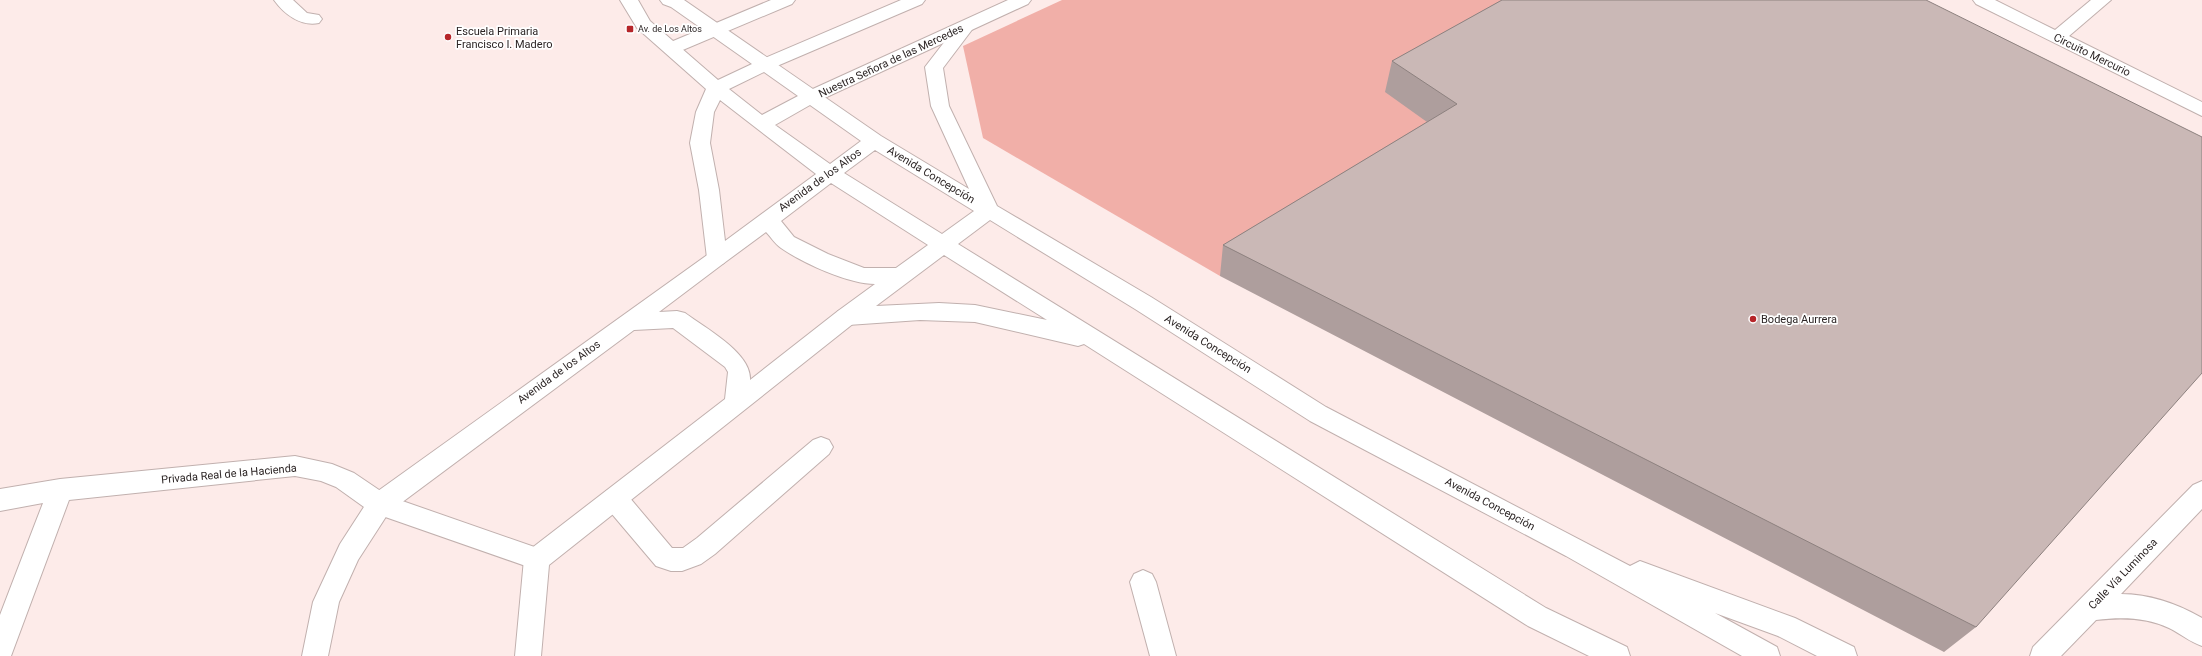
<svg xmlns="http://www.w3.org/2000/svg" width="2202" height="656" font-family="Roboto,sans-serif">
	<style>
		.green { fill: #f1afa8 }
		.lines { fill: none; stroke-linecap: round; stroke-linejoin: round }
		.service-casing { stroke: #c1b0ae; stroke-width: 2 }
		.minor-casing { stroke: #c1b0ae; stroke-width: 2 }
		.tertiary-casing { stroke: #c1b0ae; stroke-width: 2 }
		.primary-casing { stroke: #c1b0ae; stroke-width: 2 }
		.service { fill: #fff; fill-rule: evenodd }
		.minor { fill: #fff; fill-rule: evenodd }
		.tertiary { fill: #fff; fill-rule: evenodd }
		.primary { fill: #fff; fill-rule: evenodd }
		.wall { fill: #ae9e9d }
		.building { fill: #cab8b6; stroke: #8d817f }
		.poi-dot { fill: #b62529; stroke: #fff; stroke-width: 1.5 }
		.labels { text-anchor: middle; dominant-baseline: central; stroke-width: 3.5; stroke-linejoin: round; paint-order: stroke }
		.far-poi-label { font-size: 9px; fill: #2c2525; stroke: #fff; text-anchor: start }
		.poi-label { font-size: 11px; fill: #2c2525; stroke: #fff; text-anchor: start }
		.street-label { font-size: 11px; fill: #2c2525; stroke: #fff }
	</style>
	<rect width="100%" height="100%" fill="#fdebe9"/>
	<path class="green" d="M1062,0H1548L1447,135L1220,276L983,138L963,46Z"/>
	<g class="lines">
		<defs>
			<path id="service" d="M274,0H293L307,13L319,15L322,19L319,23C301,27 284,14 274,0Z
				M771,0H795L792,4L678,52L672,54L666,52L663,48L666,44Z
				M821,437L829,440L833,447L829,454L715,554L701,564L682,571H671L656,566L606,507L603,499L606,491L615,488L624,491L672,548H683L697,538L813,440Z"/>
			<path id="minor" d="M1973,0H1995L2055,30L2091,0H2111L2069,36L2202,102V116L1976,4Z
				M295,456L332,464L354,473L388,496L546,551L550,559L546,567L537,570L371,512L336,487L321,481L295,476L69,500L11,656H0V615L43,503L0,511V489L60,479Z
				M1143,570L1152,574L1156,582L1176,656H1150L1130,582L1134,574Z"/>
			<path id="tertiary" d="M901,0H925L922,4L770,69L764,71L758,69L755,65L758,61Z
				M1008,0H1031L1028,4L818,101L811,103L804,101L802,97L804,93Z
				M717,250L724,253L727,258L724,263L659,312L677,311L685,313C705,328 752,353 750,380L838,311L846,309L854,311L857,317L854,323L549,565L541,656H515L524,559L528,551L725,399L728,372L725,367L673,328L634,330L389,512L358,560L339,602L328,656H302L313,602L340,544L371,496L710,253Z
				M2202,481V509L2121,594C2149,594 2178,604 2202,618V646C2190,642 2181,634 2169,628C2146,617 2121,617 2096,620L2061,656H2030L2033,647L2193,485Z"/>
			<path id="primary" d="M620,0H638L650,21L718,80L752,64L671,7L663,4L660,0H684L881,136L969,189L931,106L925,67L959,23L965,22L971,23L974,27L943,68L949,106L997,206L1151,297L1326,407L1630,566L1640,561L1795,618L1854,647L1857,656H1817L1778,636L1715,613L1777,647L1780,656H1742L1566,556L1310,421L1135,309L990,220L958,244L1546,608L1627,647L1630,656H1589L1528,626L1084,344L1078,346L975,322L920,320L848,325L838,323L835,317L838,311L875,284C848,284 803,263 781,248C775,244 771,237 766,232L724,263L717,266L710,263L707,258L699,190L690,143L696,112L706,89L637,28ZM764,72L798,96L762,115L729,89ZM720,100L816,174L725,241L719,190L710,143L714,112ZM810,105L861,141L830,164L775,125ZM875,150L974,211L942,234L844,173ZM831,183L928,245L896,268H864L828,254L794,237L781,221ZM944,255L1047,320L975,305L939,303L876,306Z"/>
		</defs>
		<use href="#service" class="service-casing"/>
		<use href="#minor" class="minor-casing"/>
		<use href="#tertiary" class="tertiary-casing"/>
		<use href="#primary" class="primary-casing"/>
		<use href="#service" class="service"/>
		<use href="#minor" class="minor"/>
		<use href="#tertiary" class="tertiary"/>
		<use href="#primary" class="primary"/>
	</g>
	<path class="wall" d="M1502,0L1976,627L1944,652L1220,276L1223,245L1427,122L1385,92L1392,61Z"/>
	<path class="building" d="M1502,0H1926L2202,137V373L1976,627L1223,245L1457,104L1392,61Z"/>
	<g class="poi-dot">
		<rect x="626" y="25" width="8" height="8" rx="2"/>
		<circle cx="448" cy="37" r="4"/>
		<circle cx="1753" cy="319" r="4"/>
	</g>
	<g class="labels">
		<g class="far-poi-label">
			<text x="638" y="29">Av. de Los Altos</text>
		</g>
		<g class="poi-label">
			<text x="456" y="31">Escuela Primaria<tspan x="456" dy="13">Francisco I. Madero</tspan></text>
			<text x="1761" y="319">Bodega Aurrera</text>
		</g>
		<g class="street-label">
			<text transform="translate(2092 55) rotate(26)">Circuito Mercurio</text>
			<text transform="translate(891 61) rotate(-25)">Nuestra Señora de las Mercedes</text>
			<text transform="translate(931 175) rotate(31)">Avenida Concepción</text>
			<text transform="translate(820 180) rotate(-36)">Avenida de los Altos</text>
			<text transform="translate(1208 344) rotate(32)">Avenida Concepción</text>
			<text transform="translate(559 372) rotate(-36)">Avenida de los Altos</text>
			<text transform="translate(229 474) rotate(-5)">Privada Real de la Hacienda</text>
			<text transform="translate(1490 504) rotate(28)">Avenida Concepción</text>
			<text transform="translate(2123 574) rotate(-46)">Calle Vía Luminosa</text>
		</g>
	</g>
</svg>
